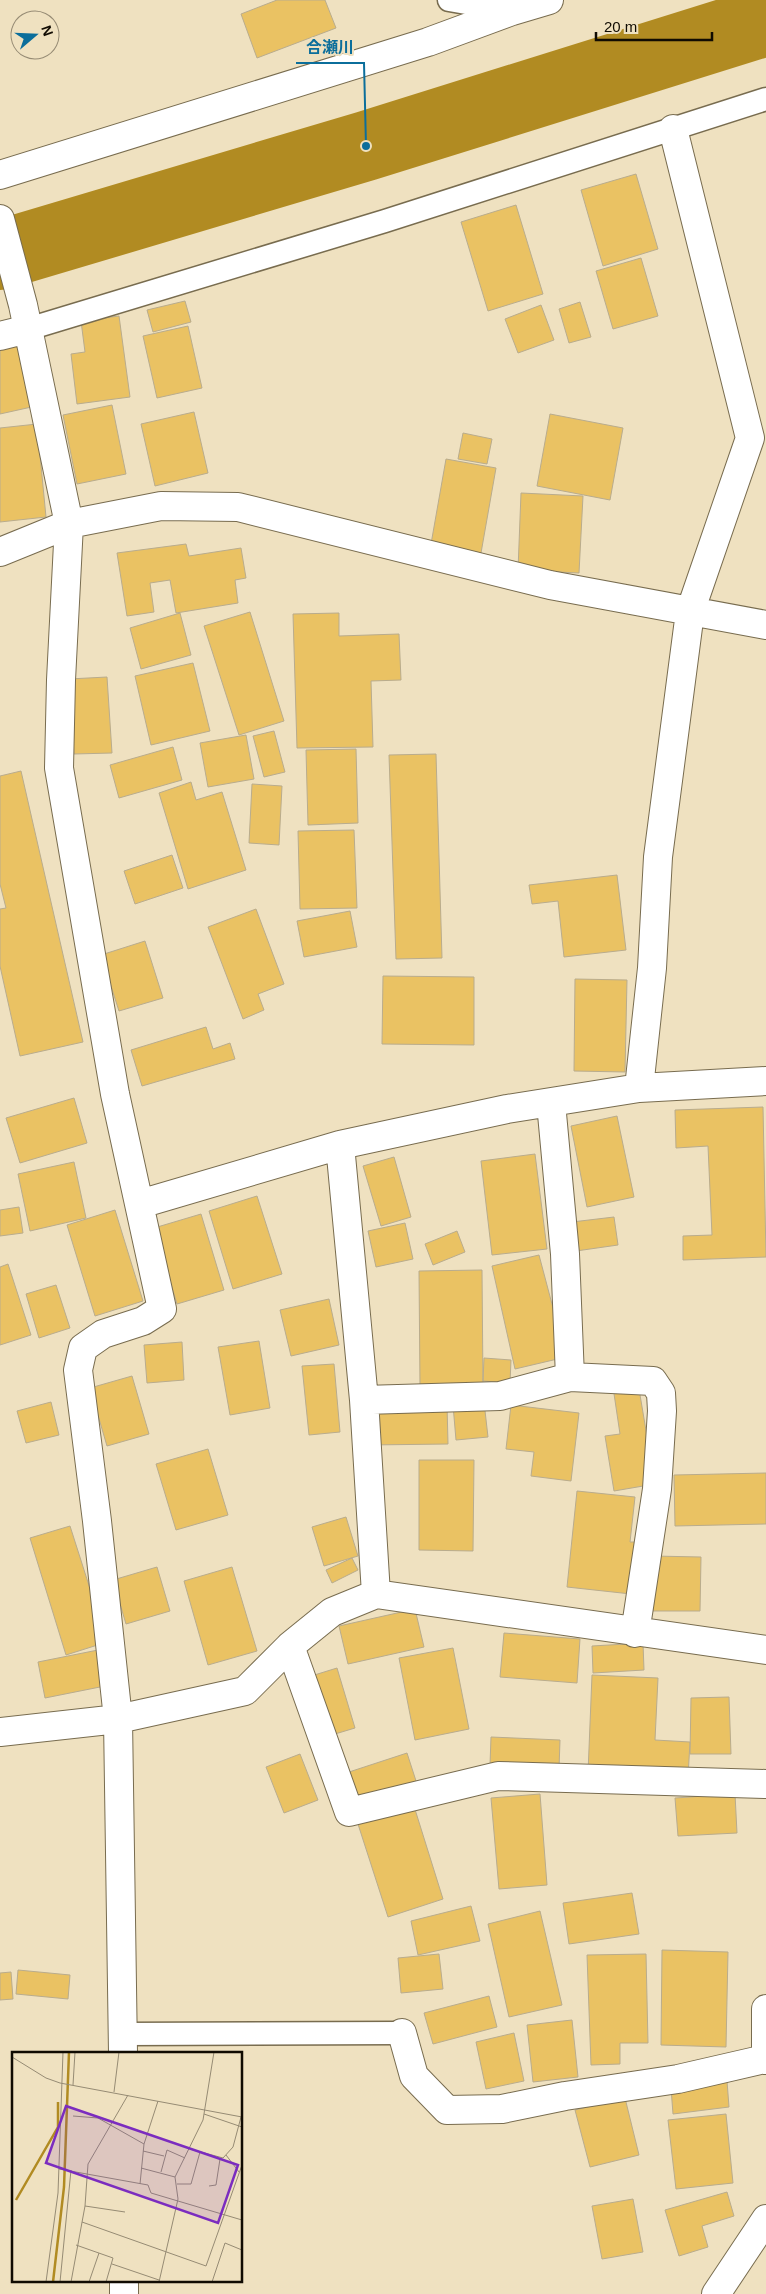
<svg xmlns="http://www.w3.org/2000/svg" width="766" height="2294" font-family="Helvetica,'Noto Sans JP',sans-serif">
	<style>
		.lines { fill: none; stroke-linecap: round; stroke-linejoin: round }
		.river { stroke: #b18b22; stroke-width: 70 }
		.building { fill: #eac263; stroke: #b9ac8d }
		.service-casing { stroke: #786c4f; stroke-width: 25 }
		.minor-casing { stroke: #786c4f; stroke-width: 30 }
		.service { stroke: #fff; stroke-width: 22 }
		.minor { stroke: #fff; stroke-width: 28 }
		.inset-river { fill: none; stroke: #b18b22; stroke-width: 2.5 }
		.inset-road { fill: none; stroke: #968b74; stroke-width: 1 }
		.view { fill: #7b2cbf; fill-opacity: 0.15; stroke: #7b2cbf; stroke-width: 2.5 }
		.inset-edge { fill: none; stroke: #100b02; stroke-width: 2.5 }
		.leader { fill: none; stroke: #0b6e9b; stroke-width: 2 }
		.callout-dot { fill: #0b6e9b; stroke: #efe1c0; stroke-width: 2 }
		.callout-label { font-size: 16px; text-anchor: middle; font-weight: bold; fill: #0b6e9b; stroke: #efe1c0; stroke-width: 4; stroke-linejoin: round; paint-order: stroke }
	</style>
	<rect width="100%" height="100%" fill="#efe1c0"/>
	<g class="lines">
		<path class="river" d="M0,255L366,146L766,21"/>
	</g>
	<path class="building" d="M277,0H325L336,28L257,58L241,14Z
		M636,174L658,249L603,266L581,190Z
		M516,205L543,294L488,311L461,222Z
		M641,258L658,316L613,329L596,271Z
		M185,301L191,322L153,332L147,310Z
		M580,302L591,337L569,343L559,309Z
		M541,305L554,340L518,353L505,319Z
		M119,316L130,397L77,404L71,354L85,352L81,321Z
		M188,326L202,388L157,398L143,336Z
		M21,338L36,406L0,414V342Z
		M112,405L126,474L77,484L63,415Z
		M194,412L208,473L155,486L141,424Z
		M550,414L623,428L610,500L537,486Z
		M37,424L46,517L0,522V428Z
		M463,433L492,439L487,464L458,459Z
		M446,459L496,468L481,553L431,544Z
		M521,493L583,496L579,573L518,570Z
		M186,544L189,556L241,548L246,578L235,580L238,603L176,613L170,580L150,583L154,612L127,616L117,553Z
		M250,612L284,721L239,735L204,626Z
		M180,613L191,655L141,669L130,628Z
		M339,613V636L399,634L401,680L371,681L373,747L297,748L293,614Z
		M193,663L210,731L151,745L135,676Z
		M107,677L112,753L74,754L69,679Z
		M274,731L285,772L264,777L253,736Z
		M246,735L254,779L208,787L200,743Z
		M173,747L182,780L119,798L110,765Z
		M356,749L358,823L308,825L306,750Z
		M436,754L442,958L396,959L389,755Z
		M21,771L83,1042L20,1056L0,966V909L6,908L0,884V776Z
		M191,782L196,800L222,792L246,870L188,889L159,793Z
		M252,784L282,786L279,845L249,843Z
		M354,830L357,908L300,909L298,831Z
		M172,855L183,888L135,904L124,871Z
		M617,875L626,950L564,957L558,901L532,904L529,885Z
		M256,909L284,984L258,994L264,1010L243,1019L208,927Z
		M350,911L357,947L304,957L297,921Z
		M145,941L163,998L119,1011L101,955Z
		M383,976L474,977V1045L382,1044Z
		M575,979L627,980L625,1072L574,1071Z
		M206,1027L213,1049L230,1043L235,1059L142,1086L131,1050Z
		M74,1098L87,1143L20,1163L6,1118Z
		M763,1107L766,1257L683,1260V1236L712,1235L708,1146L676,1148L675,1110Z
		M617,1116L634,1197L587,1207L571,1126Z
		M535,1154L547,1249L492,1255L481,1161Z
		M394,1157L411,1217L381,1226L363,1166Z
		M74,1162L86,1218L30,1231L18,1174Z
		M257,1196L282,1274L233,1289L209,1211Z
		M19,1207L23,1233L0,1236V1210Z
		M115,1210L143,1301L95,1316L67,1225Z
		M201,1214L224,1290L177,1304L154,1228Z
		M614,1217L618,1245L576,1251L572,1222Z
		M405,1223L413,1259L376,1267L368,1231Z
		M457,1231L465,1252L433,1265L425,1244Z
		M539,1255L566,1357L515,1369L492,1266Z
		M8,1264L31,1335L0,1345V1267Z
		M482,1270L483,1387H420L419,1271Z
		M56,1285L70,1328L39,1338L26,1294Z
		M329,1299L339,1345L291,1356L280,1310Z
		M259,1341L270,1408L230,1415L218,1347Z
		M182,1342L184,1380L147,1383L144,1345Z
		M484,1358L511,1360L510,1383L483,1381Z
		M334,1364L340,1432L309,1435L302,1366Z
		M132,1376L149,1434L107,1446L90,1388Z
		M638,1383L655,1484L614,1491L605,1436L620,1434L613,1387Z
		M51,1402L59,1435L26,1443L17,1411Z
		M484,1402L488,1437L456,1440L453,1405Z
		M447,1404L448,1444L368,1445L367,1405Z
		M511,1405L579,1413L571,1481L531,1476L534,1452L506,1449Z
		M208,1449L228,1515L176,1530L156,1464Z
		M419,1460H474L473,1551L419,1550Z
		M766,1473V1524L675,1526L674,1475Z
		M577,1491L635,1497L630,1542H637L631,1594L567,1587Z
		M346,1517L358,1556L324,1566L312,1527Z
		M70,1526L107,1642L66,1655L30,1538Z
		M653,1556L701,1557L700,1611H653Z
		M352,1558L358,1570L332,1583L326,1570Z
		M157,1567L170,1611L126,1624L113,1580Z
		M232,1567L257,1651L208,1665L184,1581Z
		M415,1609L424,1647L348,1664L339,1626Z
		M504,1633L580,1639L577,1683L500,1677Z
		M643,1643L644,1670L593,1673L592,1646Z
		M453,1648L469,1729L415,1740L399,1658Z
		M103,1649L110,1685L45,1698L38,1662Z
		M337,1668L355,1728L325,1737L308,1677Z
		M592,1675L658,1678L655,1740L690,1742L688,1777L588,1773Z
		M729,1697L731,1754H690L691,1698Z
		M491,1737L560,1740L559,1769L490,1765Z
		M407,1753L417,1784L356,1803L346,1773Z
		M300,1754L318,1800L284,1813L266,1767Z
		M540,1794L547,1885L499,1889L491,1798Z
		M735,1794L737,1833L678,1836L675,1798Z
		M413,1803L443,1899L388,1917L357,1821Z
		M632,1893L639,1934L569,1944L563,1903Z
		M471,1906L480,1941L418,1955L411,1921Z
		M540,1911L562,2005L509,2017L488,1924Z
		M662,1950L728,1952L726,2047L661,2045Z
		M439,1954L443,1989L401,1993L398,1958Z
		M646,1954L648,2043H620V2064L591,2065L587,1955Z
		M18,1970L70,1975L68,1999L16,1994Z
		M11,1972L13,1999L0,2000V1973Z
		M489,1996L497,2027L433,2044L424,2013Z
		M572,2020L578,2077L533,2082L527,2025Z
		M514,2033L524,2081L486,2089L476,2042Z
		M727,2081L729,2107L673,2114L671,2088Z
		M625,2098L639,2155L590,2167L575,2110Z
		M726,2114L733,2183L676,2189L668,2120Z
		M727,2192L734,2216L702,2226L708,2247L679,2256L665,2210Z
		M633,2199L643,2252L602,2259L592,2206Z"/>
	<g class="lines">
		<defs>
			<path id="service" d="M449,0L512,11
				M28,329L385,221L766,99
				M123,2034L402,2033"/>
			<path id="minor" d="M0,175L428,42L512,11L549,0
				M0,219L23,305L69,524L61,680L59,768L115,1094L162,1309L143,1321L103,1334L83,1348L78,1370L97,1521L118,1719L123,2053
				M0,336L28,329
				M0,552L69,524L161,506L238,507L550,585L766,625
				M639,1088L652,968L658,857L690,612L750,438L673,129
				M551,1103L565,1254L570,1377
				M340,1145L364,1400L376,1594
				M140,1204L340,1145L507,1109L639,1088L766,1081
				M364,1400L500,1396L570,1377L653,1381L661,1393L662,1411L657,1489L635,1633
				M290,1646L349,1812L498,1776L766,1784
				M0,1732L118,1719L245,1691L290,1646L332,1612L376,1594L766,1650
				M766,2009V2060
				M402,2033L414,2076L447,2110L502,2109L565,2096L678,2079L765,2059
				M124,2280V2294
				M716,2294L766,2219"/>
		</defs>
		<use href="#service" class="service-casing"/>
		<use href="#minor" class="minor-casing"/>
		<use href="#service" class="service"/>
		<use href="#minor" class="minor"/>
	</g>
	<g transform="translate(12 2052)">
		<rect width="230" height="230" fill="#efe1c0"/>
		<path class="inset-river" d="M4,148L46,75V50M41,230L52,135L57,0"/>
		<path class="inset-road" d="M0,5L34,26L48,31L230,65M61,33L63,0M102,40L107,0M192,62L230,75M61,64L86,66L132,92M178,97L211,106L221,95L229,65M131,99L152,104M214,103L227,120M129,116L163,125M47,117L136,133L139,141L230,168M149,120L155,98L173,106M128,132L132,92L146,49M165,132H179L188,100M197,134L204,133L208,107M73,154L113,160M70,170L194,214L230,113M64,193L101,206L94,230M100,212L147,228M34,230L46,141L51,0M48,230L59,118M59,230L73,154L76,112L116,43M77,230L87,201M147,230L166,147L163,125L191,68L202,0M200,230L213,191L230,198"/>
		<path class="view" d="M54,54L226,113L206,171L34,111Z"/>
		<rect width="230" height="230" class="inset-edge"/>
	</g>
	<path class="leader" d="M366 146L364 63H296"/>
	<circle class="callout-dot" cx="366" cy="146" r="5"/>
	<g class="callout-label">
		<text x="330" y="53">合瀬川</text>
	</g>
	<g transform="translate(35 35) rotate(71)"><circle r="24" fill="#efe1c0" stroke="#968b74"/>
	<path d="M0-4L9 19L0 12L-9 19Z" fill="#0b6e9b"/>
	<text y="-8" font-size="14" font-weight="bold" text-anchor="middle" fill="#100b02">N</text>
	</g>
	<path d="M596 32v8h116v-8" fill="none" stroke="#100b02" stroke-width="2.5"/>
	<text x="604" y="32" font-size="15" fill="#100b02" stroke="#efe1c0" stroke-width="4" paint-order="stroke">20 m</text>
</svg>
